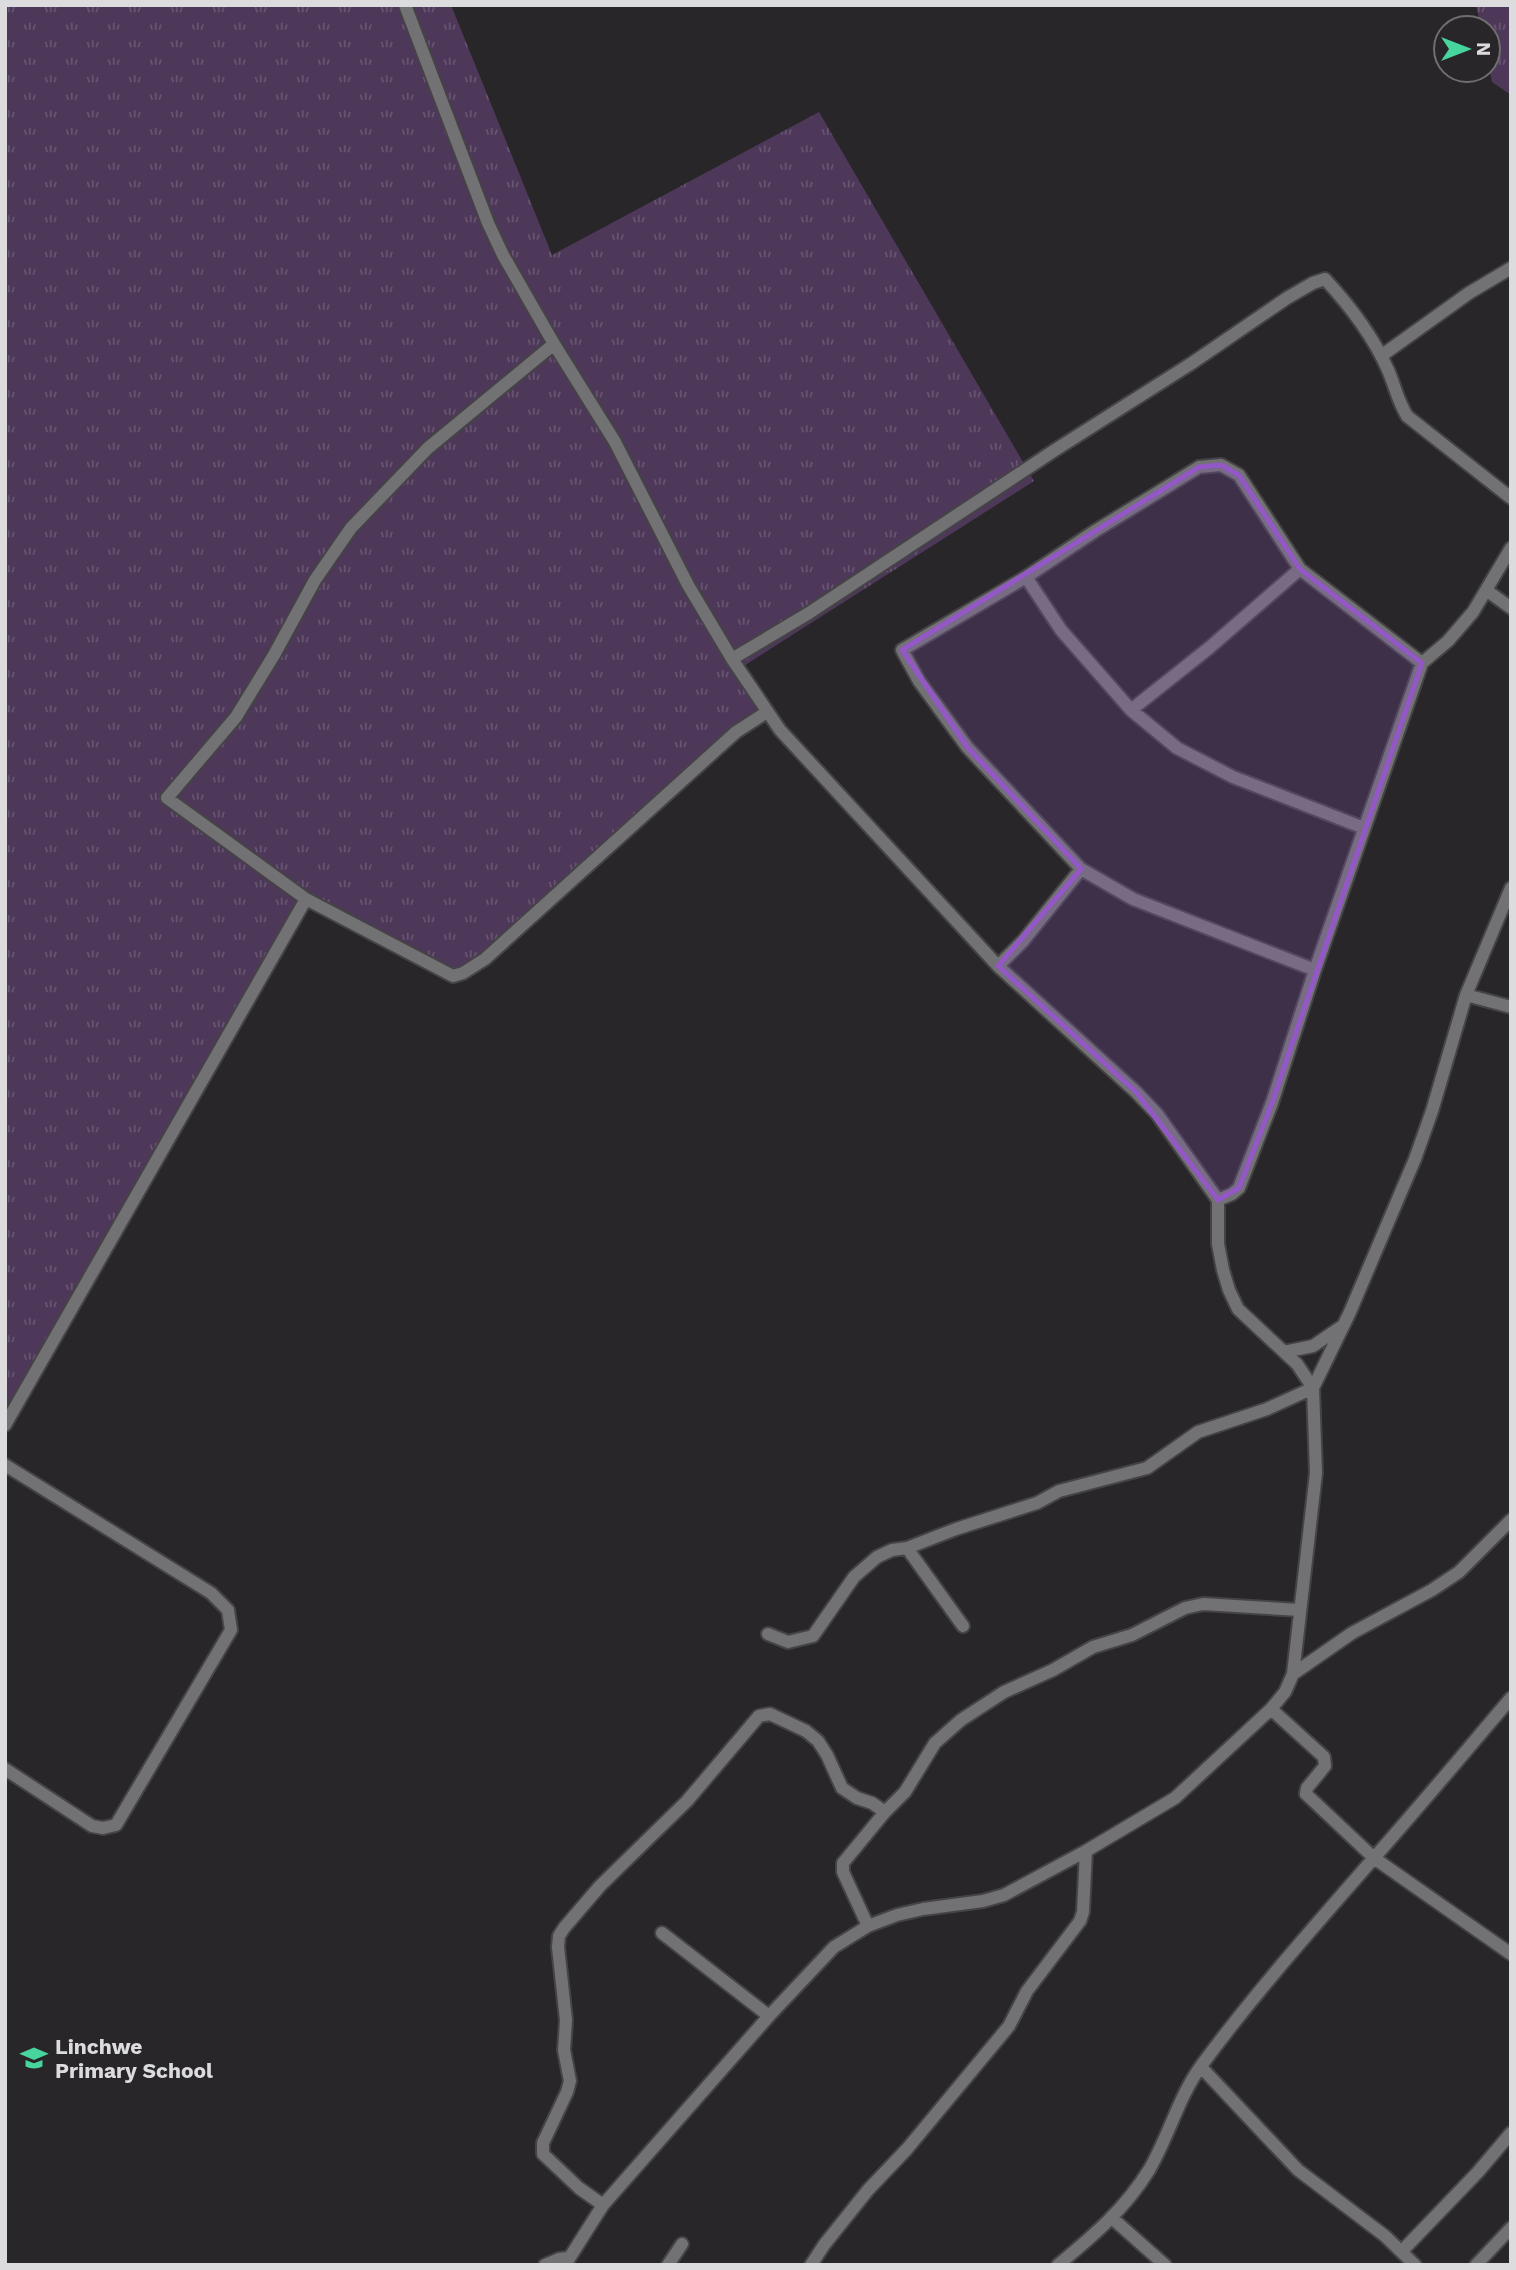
<svg xmlns="http://www.w3.org/2000/svg" width="1516" height="2270" font-family="'Work Sans',sans-serif">
	<style>
		.grass { fill: url(#grass-tufts) }
		.lines { fill: none; stroke-linecap: round; stroke-linejoin: round }
		.minor-casing { stroke: #454346; stroke-width: 16 }
		.minor { stroke: #727173; stroke-width: 12 }
		.marked { fill: #9358c6; fill-opacity: 0.2; stroke: #9358c6; stroke-width: 5; stroke-linejoin: round }
		.labels { text-anchor: middle; dominant-baseline: central; stroke-width: 7; stroke-linejoin: round; paint-order: stroke }
		.poi-label { font-size: 21px; font-weight: bold; fill: #dcdbdd; stroke: #282629; text-anchor: start }
	</style>
	<defs>
		<pattern id="grass-tufts" width="24" height="20" patternUnits="userSpaceOnUse" patternTransform="scale(1.75)"><rect width="24" height="20" fill="#4e385a"/><path d="M3 7l-1-3M5 7V3M7 7l1-3M15 17l-1-3M17 17v-4M19 17l1-3" fill="none" stroke="#675471"/></pattern>
	</defs>
	<rect width="100%" height="100%" fill="#282629"/>
	<path class="grass" d="M5,5H451L552,255L819,112L1034,481L739,669L767,712L485,959L453,976L307,899L5,1425Z
		M1476,5H1511V95L1492,82L1488,62V28H1481Z"/>
	<g class="lines">
		<defs>
			<path id="minor" d="M405,5L488,223L503,255L554,344L615,442L688,585L732,659L780,730L998,966L1136,1092L1157,1114L1218,1200V1244L1223,1270L1229,1290L1238,1309L1297,1364L1313,1388L1316,1473L1293,1674L1285,1692L1271,1709L1175,1798L1086,1851L1004,1895L983,1901L923,1909L897,1915L868,1926L834,1947L769,2016L603,2205L565,2265
				M554,344L428,448L351,528L315,580L274,655L236,717L167,798L306,899L453,976L463,973L485,959L736,732L767,712
				M1381,356L1469,293L1511,268
				M1026,577L1061,630L1131,710L1177,748L1233,777L1364,828
				M1486,590L1511,608
				M732,659L809,613L1055,450L1192,363L1287,298L1313,283L1325,279C1350,306 1373,336 1388,370C1395,386 1397,399 1407,416L1511,498
				M1422,663L1448,641L1473,612L1511,548
				M1131,710L1209,648L1300,569
				M998,966L1023,941L1081,869
				M1466,995L1511,1007
				M1218,1200L1232,1194L1239,1188L1272,1103L1315,970L1422,663L1300,569L1239,475L1221,465L1199,467L1095,531L1026,577L902,650L919,681L967,747L1081,869L1133,899L1315,970
				M1284,1352L1313,1346L1341,1327
				M5,1425L306,899
				M5,1465L211,1593L228,1610L231,1630L116,1825L103,1828L92,1826L5,1769
				M907,1548L963,1626
				M768,1634L788,1642L813,1636L854,1577L877,1557L892,1550L907,1548L956,1529L1037,1503L1059,1491L1147,1468L1198,1432L1267,1409L1313,1388L1350,1312L1415,1159L1432,1111L1466,995L1511,888
				M1293,1674L1352,1633L1432,1590L1459,1572L1511,1520
				M1271,1709L1324,1757L1325,1766L1307,1788L1306,1794L1374,1858L1511,1954
				M868,1926L843,1872V1863L885,1812L905,1792L935,1743L961,1720L1004,1692L1053,1670L1093,1647L1132,1635L1185,1608L1203,1604L1300,1610
				M662,1933L769,2016
				M1201,2067L1298,2170L1385,2236L1415,2265
				M603,2205L579,2188L543,2154V2143L567,2092L570,2081L564,2050L566,2020L558,1947L559,1936L564,1928L600,1886L687,1801L759,1716L770,1714L806,1731L818,1741L827,1755L842,1788L857,1798L872,1803L885,1812
				M1112,2218L1165,2265
				M1402,2251L1478,2172L1511,2133
				M545,2265L559,2259L568,2258
				M668,2265L682,2244
				M811,2265L824,2245L868,2190L907,2149L1009,2026L1027,1991L1080,1921L1083,1912L1086,1851
				M1058,2265C1093,2236 1125,2209 1149,2170C1169,2136 1178,2098 1201,2066C1254,1994 1314,1927 1373,1859C1420,1806 1465,1752 1511,1698
				M1476,2265L1511,2228"/>
		</defs>
		<use href="#minor" class="minor-casing"/>
		<use href="#minor" class="minor"/>
	</g>
	<path class="marked" d="M1221,465L1239,475L1300,569L1422,663L1272,1103L1239,1188L1218,1200L1136,1092L998,966L1081,869L967,747L902,650L1199,467Z"/>
	<defs>
		<symbol id="school-bare" viewBox="-9 -9 18 18"><path d="M0-5L7-2L0 1L-7-2ZM-4 1L0 2.5L4 1V4Q0 6-4 4Z" fill="#47d49d" stroke="#282629" stroke-width="2.5" paint-order="stroke"/></symbol>
	</defs>
	<g fill-rule="evenodd">
		<use href="#school-bare" x="15" y="2039" width="38" height="38"/>
	</g>
	<g class="labels">
		<g class="poi-label">
			<text x="55" y="2046">Linchwe<tspan x="55" dy="24">Primary School</tspan></text>
		</g>
	</g>
	<rect width="1516" height="2270" fill="none" stroke="#dcdbdd" stroke-width="14"/>
	<g transform="translate(1467 49) rotate(90)"><circle r="33" fill="#282629" stroke="#706e71" stroke-width="2"/>
	<path d="M0-5L12 26L0 18L-12 26Z" fill="#47d49d"/>
	<text y="-10" font-size="19" font-weight="bold" text-anchor="middle" fill="#dcdbdd">N</text>
	</g>
</svg>
